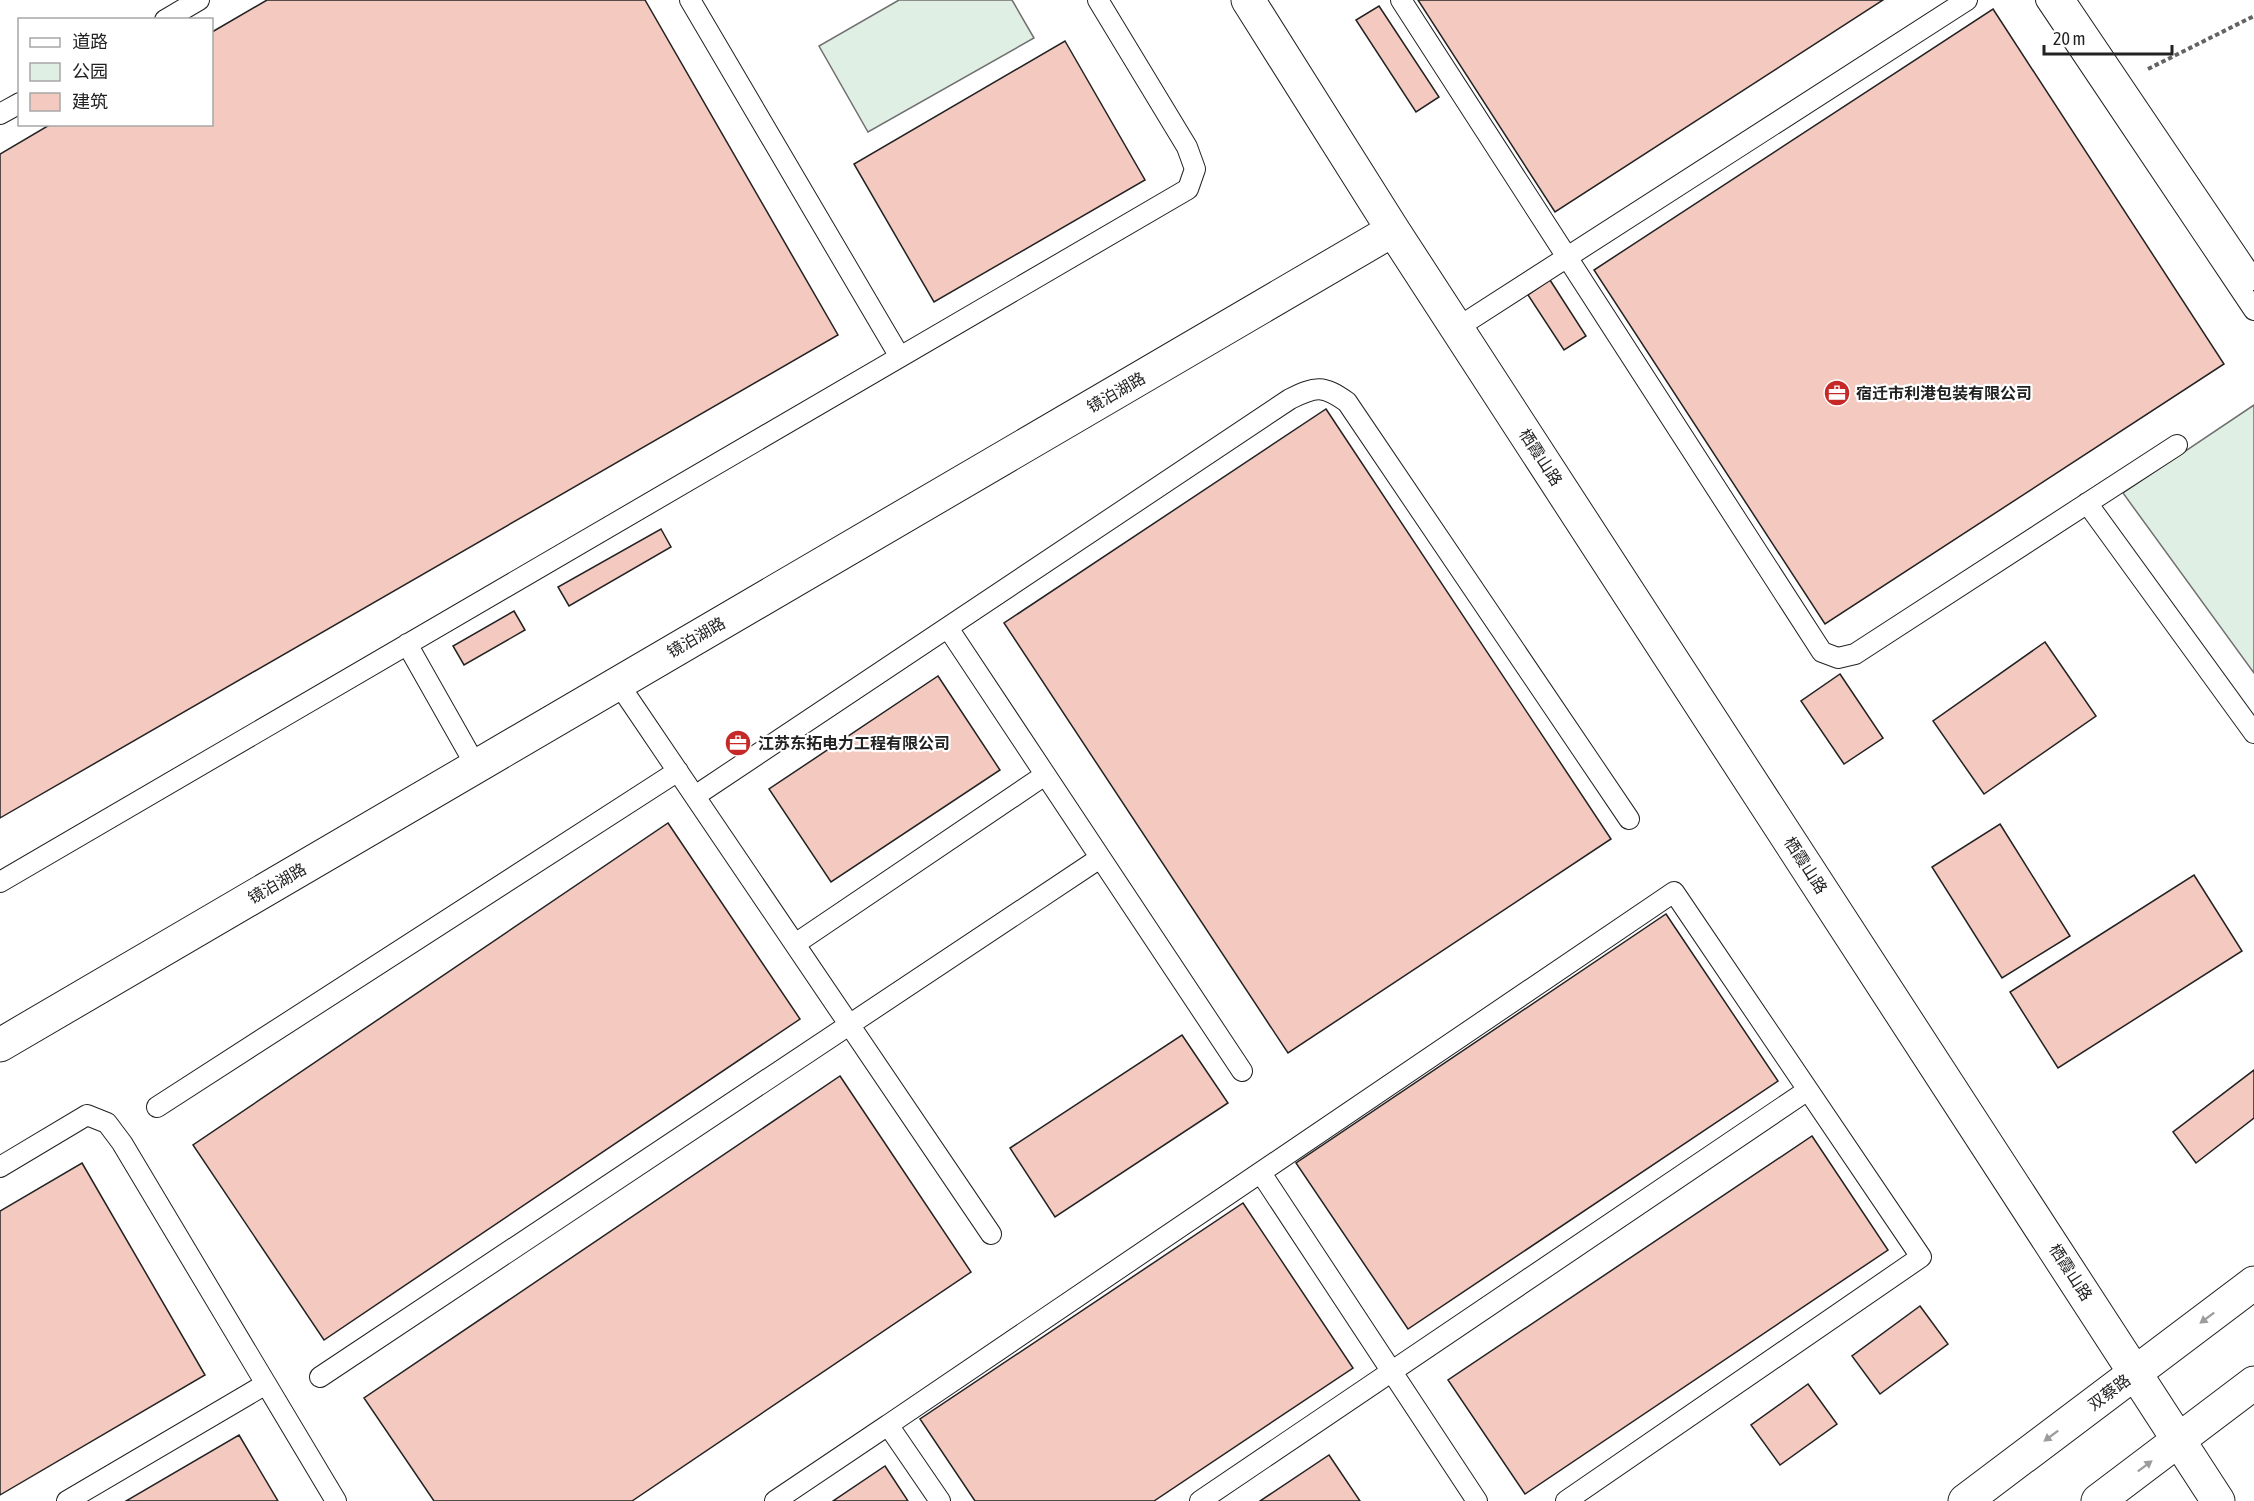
<svg xmlns="http://www.w3.org/2000/svg" width="2254" height="1501" font-family="'Asap Condensed','Noto Sans SC',sans-serif">
	<style>
		.green { fill: #e0efe3; stroke: #6f6f6f; stroke-width: 1.5 }
		.building { fill: #f3c9c0; stroke: #222; stroke-width: 1.5 }
		.lines { fill: none; stroke-linecap: round; stroke-linejoin: round }
		.lane-casing { stroke: #222; stroke-width: 22 }
		.secondary-casing { stroke: #222; stroke-width: 35 }
		.path { stroke: #646464; stroke-width: 4; stroke-dasharray: 4.5 3; stroke-linecap: butt }
		.lane { stroke: #fff; stroke-width: 20 }
		.secondary { stroke: #fff; stroke-width: 33 }
		.oneway { fill: #9c9c9c }
		.labels { text-anchor: middle; dominant-baseline: central; stroke-width: 4.5; stroke-linejoin: round; paint-order: stroke }
		.street-label { font-size: 16px; fill: #222; stroke: #fff }
		.poi-label { font-size: 16px; font-weight: bold; fill: #222; stroke: #fff; text-anchor: start }
	</style>
	<rect width="100%" height="100%" fill="#fff"/>
	<path class="green" d="M899,0H1012L1034,38L868,132L819,46Z
		M2254,405V673L2123,493Z"/>
	<path class="building" d="M267,0H645L838,335L0,818V154L51,124H212V32Z
		M1418,0H1883L1555,212Z
		M1379,6L1439,97L1416,112L1356,20Z
		M1993,9L2224,364L1825,624L1594,270Z
		M1065,41L1145,180L934,302L854,164Z
		M1550,280L1586,336L1564,350L1528,295Z
		M1326,409L1611,839L1288,1053L1004,623Z
		M661,529L671,547L569,606L558,587Z
		M514,611L525,630L464,665L453,646Z
		M2045,642L2096,716L1984,794L1933,721Z
		M1840,674L1883,738L1844,764L1801,701Z
		M938,676L1000,770L831,882L769,789Z
		M668,823L800,1019L324,1340L193,1145Z
		M2000,824L2070,936L2002,978L1932,867Z
		M2194,875L2242,951L2058,1068L2010,992Z
		M1666,914L1778,1081L1408,1329L1296,1163Z
		M1182,1035L1228,1103L1055,1217L1010,1148Z
		M2254,1070V1118L2196,1163L2173,1132Z
		M840,1076L971,1272L632,1501H434L364,1398Z
		M1812,1136L1888,1250L1525,1494L1448,1380Z
		M82,1163L205,1375L0,1495V1211Z
		M1243,1203L1353,1368L1154,1501H975L920,1419Z
		M1920,1306L1948,1344L1880,1394L1852,1356Z
		M1808,1384L1837,1424L1780,1465L1751,1425Z
		M239,1435L278,1501H126Z
		M1329,1455L1360,1501H1260Z
		M885,1466L908,1501H833Z"/>
	<g class="lines">
		<defs>
			<path id="lane" d="M690,0L900,357
				M1401,0L1822,652L1838,658L1855,654L2177,445
				M2046,0L2254,310
				M2065,0L2254,280
				M165,20L199,0
				M0,114L20,103
				M1457,328L1967,0
				M2087,503L2254,733
				M948,628L1242,1071
				M407,644L476,766
				M618,683L991,1234
				M695,796L1290,399C1316,386 1323,385 1347,402L1629,819
				M0,882L1188,189L1195,169L1187,147L1098,0
				M795,944L1045,775
				M157,1107L678,771
				M0,1167L87,1115L107,1123L122,1143L336,1501
				M1261,1173L1477,1501
				M320,1377L1100,858
				M67,1501L266,1384
				M775,1501L888,1425
				M940,1501L888,1425L1674,892L1921,1257L1566,1501
				M1200,1501L1808,1090"/>
			<path id="secondary" d="M1248,0L1393,230L2218,1501
				M0,1045L1393,230
				M1965,1501L2254,1283
				M2098,1501L2254,1383"/>
		</defs>
		<use href="#lane" class="lane-casing"/>
		<use href="#secondary" class="secondary-casing"/>
		<path class="path" d="M2148,69L2254,16"/>
		<use href="#lane" class="lane"/>
		<use href="#secondary" class="secondary"/>
	</g>
	<defs><path id="oneway-solid" d="M-6-.8H1V-3.2L6.5 0L1 3.2V.8H-6Z" transform="scale(1.5)"/></defs>
	<g class="oneway">
		<use href="#oneway-solid" transform="translate(2207 1318) rotate(143)"/>
		<use href="#oneway-solid" transform="translate(2051 1436) rotate(143)"/>
		<use href="#oneway-solid" transform="translate(2145 1466) rotate(-37)"/>
	</g>
	<defs>
		<symbol id="office-disc" viewBox="-11 -11 22 22"><circle r="9.5" fill="#c62828" stroke="#fff"/><path d="M-6-3h4V-5.5h4V-3h4V5H-6ZM-1-4.5V-3h2v-1.5ZM-6 0V1H6V0Z" fill="#fff"/></symbol>
	</defs>
	<g fill-rule="evenodd">
		<use href="#office-disc" x="1822" y="378" width="30" height="30"/>
		<use href="#office-disc" x="723" y="728" width="30" height="30"/>
	</g>
	<g class="labels">
		<g class="street-label">
			<text transform="translate(1116 392) rotate(-30)">镜泊湖路</text>
			<text transform="translate(1541 457) rotate(57)">栖霞山路</text>
			<text transform="translate(696 637) rotate(-30)">镜泊湖路</text>
			<text transform="translate(1806 865) rotate(57)">栖霞山路</text>
			<text transform="translate(277 883) rotate(-30)">镜泊湖路</text>
			<text transform="translate(2071 1272) rotate(57)">栖霞山路</text>
			<text transform="translate(2109 1392) rotate(-37)">双蔡路</text>
		</g>
		<g class="poi-label">
			<text x="1856" y="393">宿迁市利港包装有限公司</text>
			<text x="758" y="743">江苏东拓电力工程有限公司</text>
		</g>
	</g>
	<rect x="18" y="18" width="195" height="108" fill="#ffffff" stroke="#a7a7a7" stroke-width="1.5"/>
	<rect x="30" y="38" width="30" height="9" fill="#ffffff" stroke="#a7a7a7" stroke-width="1.5"/>
	<text x="72" y="48" font-size="18" fill="#222222">道路</text>
	<rect x="30" y="63" width="30" height="18" fill="#e0efe3" stroke="#a7a7a7" stroke-width="1.5"/>
	<text x="72" y="78" font-size="18" fill="#222222">公园</text>
	<rect x="30" y="93" width="30" height="18" fill="#f3c9c0" stroke="#a7a7a7" stroke-width="1.5"/>
	<text x="72" y="108" font-size="18" fill="#222222">建筑</text>
	<path d="M2044 45v9h128v-9" fill="none" stroke="#222222" stroke-width="3"/>
	<text x="2053" y="45" font-size="18" fill="#222222" stroke="#ffffff" stroke-width="4.5" paint-order="stroke">20 m</text>
</svg>
